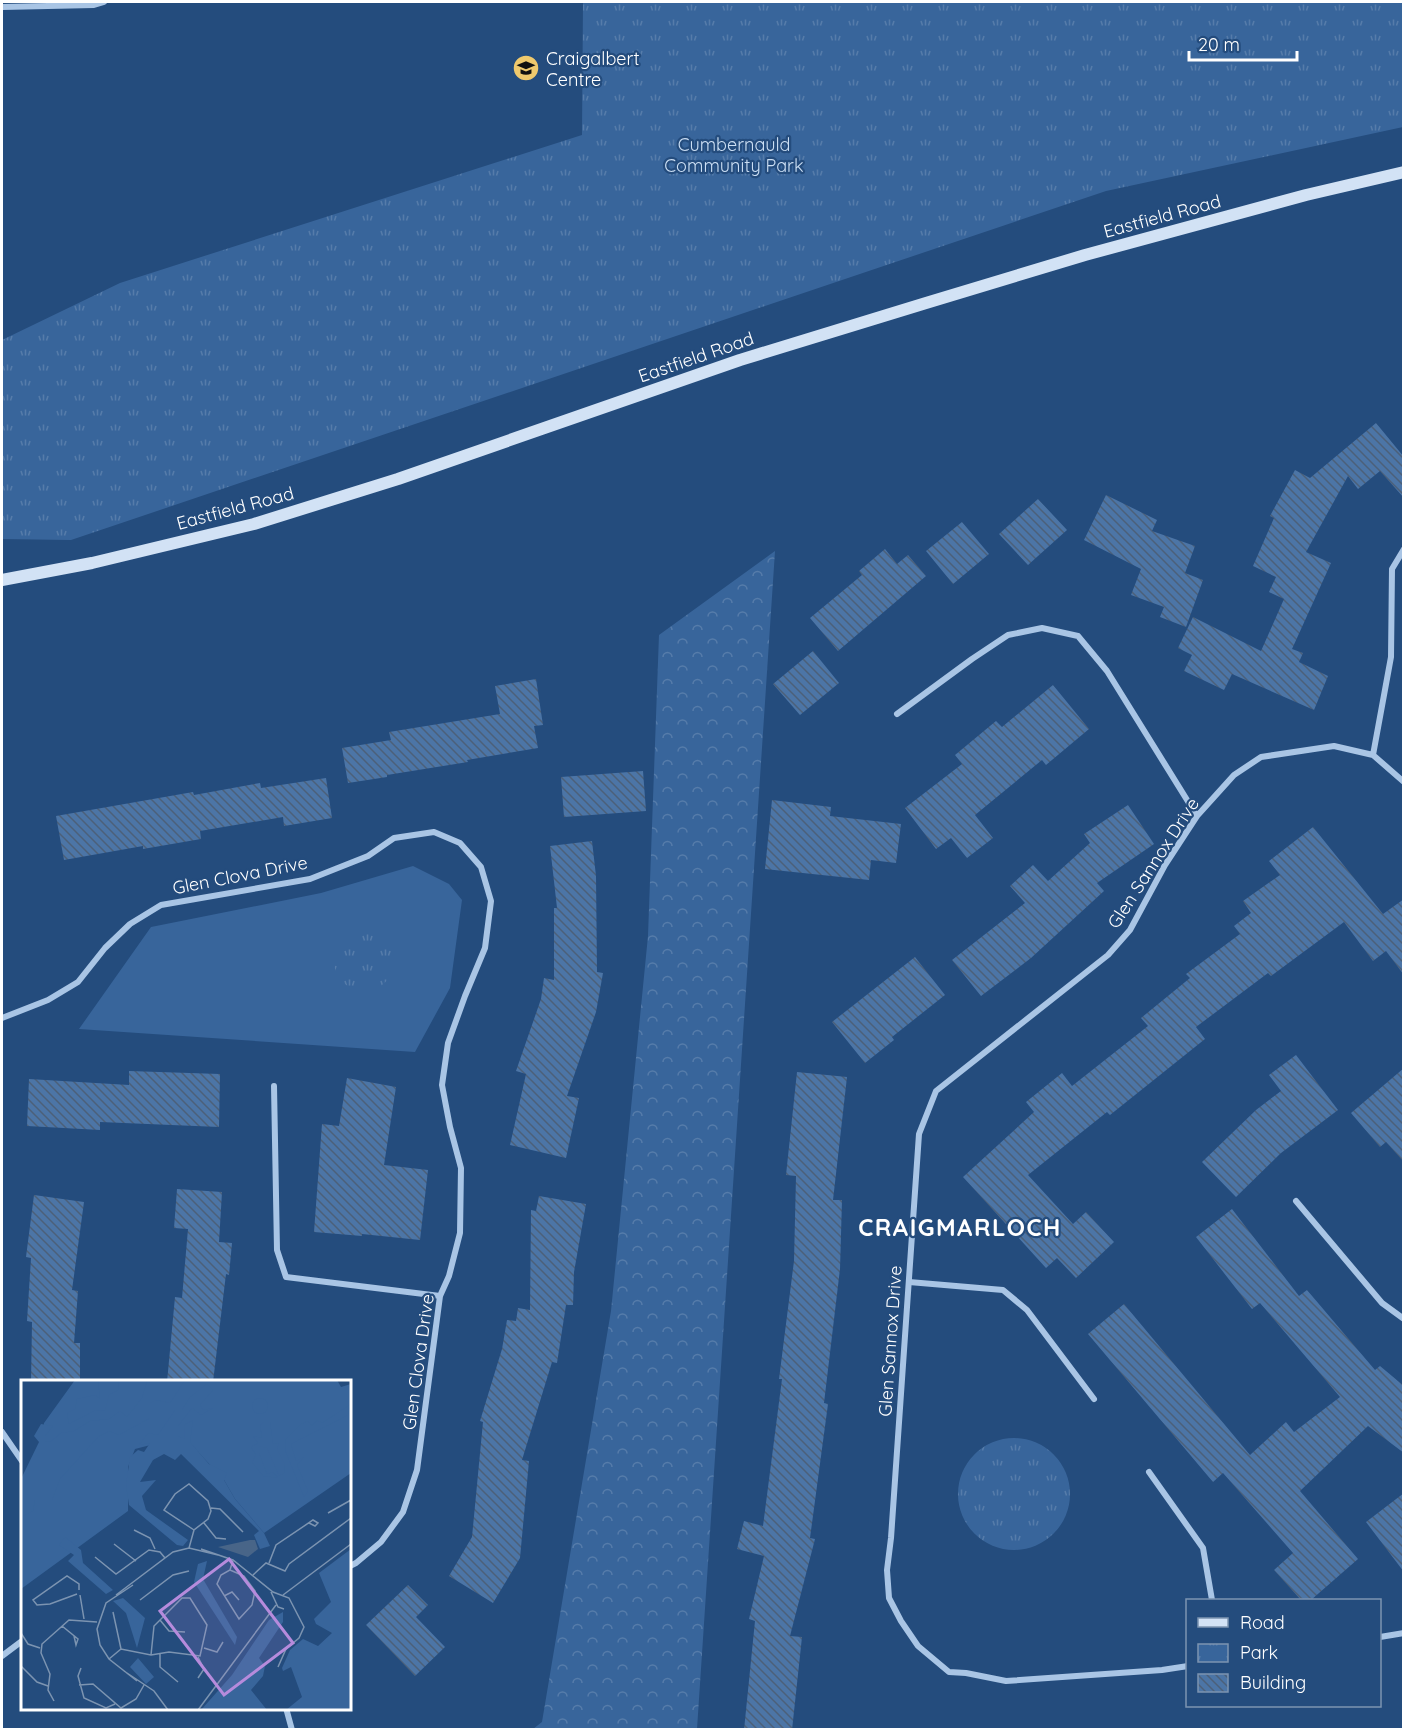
<svg xmlns="http://www.w3.org/2000/svg" width="1405" height="1731" font-family="Quicksand,sans-serif">
	<style>
		.grass { fill: #38659b }
		.forest { fill: url(#forest-crowns) }
		.park { fill: url(#park-tufts) }
		.building { fill: url(#building-back-hatch) }
		.lines { fill: none; stroke-linecap: round; stroke-linejoin: round }
		.street { stroke: #a9c5e5; stroke-width: 6 }
		.secondary { stroke: #d2e2f5; stroke-width: 12 }
		.labels { text-anchor: middle; dominant-baseline: central; stroke-width: 4.5; stroke-linejoin: round; paint-order: stroke }
		.poi-label { font-size: 18px; fill: #fff; stroke: #244c7d; text-anchor: start }
		.park-label { font-size: 18px; fill: #ccdff4; stroke: #244c7d }
		.street-label { font-size: 18px; fill: #fff; stroke: #244c7d }
		.district-label { font-size: 24px; font-weight: bold; letter-spacing: 1.5px; fill: #fff; stroke: #244c7d }
		.inset-road { fill: none; stroke: #7c94b1; stroke-width: 1.5 }
		.view { fill: #b68bdc; fill-opacity: 0.15; stroke: #b68bdc; stroke-width: 3 }
		.inset-edge { fill: none; stroke: #fff; stroke-width: 3 }
	</style>
	<defs>
		<pattern id="forest-crowns" width="20" height="18" patternUnits="userSpaceOnUse" patternTransform="scale(1.5)"><rect width="20" height="18" fill="#38659b"/><path d="M2 6a3 3 0 1 1 6 0M12 15a3 3 0 1 1 6 0" fill="none" stroke="#567caa"/></pattern>
		<pattern id="park-tufts" width="24" height="20" patternUnits="userSpaceOnUse" patternTransform="scale(1.5)"><rect width="24" height="20" fill="#38659b"/><path d="M3 7l-1-3M5 7V3M7 7l1-3M15 17l-1-3M17 17v-4M19 17l1-3" fill="none" stroke="#567caa"/></pattern>
		<pattern id="building-back-hatch" width="6" height="6" patternUnits="userSpaceOnUse" patternTransform="scale(1.5)"><rect width="6" height="6" fill="#4c75a6"/><path d="M-1 5l2 2M0 0l6 6M5-1l2 2" fill="none" stroke="#4c6079"/></pattern>
	</defs>
	<rect width="100%" height="100%" fill="#244c7d"/>
	<path class="grass" d="M413,866L449,884L462,900L450,988L415,1052L79,1029L151,927L321,893Z"/>
	<path class="forest" d="M775,551L697,1729H533L542,1722L611,1311L648,936L659,635Z"/>
	<path class="park" d="M583,2H1403V127L1106,191L71,540L2,539V340L120,283L582,135Z
		M334 961a30 30 0 1 1 60 0a30 30 0 1 1-60 0Z
		M958 1494a56 56 0 1 1 112 0a56 56 0 1 1-112 0Z"/>
	<path class="building" d="M1376,423L1404,457V498L1380,471L1358,489L1348,476L1306,552L1331,563L1292,649L1303,653L1299,662L1328,676L1314,710L1232,674L1224,690L1184,671L1192,655L1178,648L1193,617L1261,651L1284,599L1269,592L1276,577L1253,566L1274,518L1270,516L1295,470L1310,478Z
		M1106,495L1157,520L1152,531L1195,546L1185,573L1203,580L1186,627L1160,617L1164,607L1131,595L1141,569L1084,540Z
		M1038,499L1067,530L1028,565L999,534Z
		M962,522L989,554L953,584L926,551Z
		M885,549L897,564L908,555L926,576L838,651L810,618L862,575L859,571Z
		M813,651L839,683L800,715L773,684Z
		M536,679L543,725L534,726L538,748L467,760L468,762L387,775V777L348,783L342,748L391,740L389,732L500,714L495,686Z
		M1053,685L1089,729L1046,765L1042,760L975,815L993,838L967,858L951,838L936,849L905,808L962,764L955,755L996,721L1002,727Z
		M643,771L646,811L564,817L561,777Z
		M326,778L332,818L284,826L283,817L200,831L201,839L143,849V846L64,860L56,816L193,792L194,795L260,783L261,788Z
		M772,800L831,807L830,816L901,824L896,863L871,860L869,880L765,869Z
		M1128,805L1154,844L1097,883L1104,891L1031,958L981,996L952,960L1025,903L1010,886L1033,865L1048,881L1090,843L1084,834Z
		M1313,827L1383,914L1404,899V975L1386,951L1373,961L1344,922L1271,976L1268,973L1196,1027L1205,1039L1110,1115L1107,1112L1028,1175L1073,1224L1086,1212L1114,1242L1076,1278L1057,1258L1046,1268L963,1177L1034,1112L1026,1102L1062,1073L1072,1086L1148,1026L1141,1018L1190,978L1186,974L1240,934L1234,926L1251,913L1243,901L1280,875L1269,861Z
		M592,841L596,876L597,972L603,973L596,1012L567,1096L579,1098L566,1158L510,1145L526,1074L516,1071L541,999L544,978L554,980V908H557L550,846Z
		M915,957L945,995L892,1037L894,1040L865,1063L832,1022Z
		M1296,1055L1338,1110L1281,1153L1236,1197L1202,1162L1256,1110L1281,1091L1269,1075Z
		M1404,1068V1162L1386,1142L1380,1147L1351,1113Z
		M129,1071L220,1074L219,1127L100,1122V1130L27,1126L29,1079L129,1085Z
		M797,1072L847,1077L833,1200H842L840,1269L824,1403L828,1404L810,1538L815,1539L790,1636L802,1637L792,1730H744L755,1621L749,1619L764,1556L737,1549L744,1521L763,1526L782,1379H779L794,1261L796,1176L786,1175Z
		M347,1078L396,1087L384,1165L428,1170L420,1240L362,1234V1236L314,1232L322,1124L339,1126Z
		M177,1189L222,1192L219,1242L232,1243L229,1275L226,1274L213,1382H167L175,1297L182,1298L188,1229L174,1228Z
		M34,1195L84,1202L72,1290L78,1291L74,1343H80V1382H31L32,1322L27,1321L31,1258L26,1257Z
		M539,1196L586,1204L574,1272L573,1305H566L557,1363L552,1362L522,1460L529,1461L520,1558L493,1603L449,1576L472,1537L483,1422L480,1421L502,1349L507,1320L516,1321L518,1308L530,1310L531,1210L536,1211Z
		M1232,1209L1299,1296L1307,1290L1375,1370L1380,1366L1404,1386V1453L1368,1426L1300,1491L1358,1559L1311,1600H1301L1274,1570L1293,1553L1223,1473L1213,1482L1088,1334L1124,1304L1250,1455L1286,1422L1294,1432L1340,1397L1260,1303L1252,1309L1196,1237Z
		M1404,1493V1572L1366,1522Z
		M408,1585L428,1605L416,1617L445,1647L415,1676L366,1625Z"/>
	<g class="lines">
		<path class="street" d="M2,7L94,5L104,2
			M897,714L972,659L1008,635L1042,628L1078,636L1107,671L1197,816
			M1373,755L1391,657L1392,569L1404,549
			M2,1018L48,1000L78,982L105,948L130,924L161,905L310,879L368,856L394,838L434,832L460,843L481,867L491,901L485,948L465,996L448,1043L442,1085L450,1127L461,1168L460,1233L449,1276L440,1296L417,1470L403,1512L381,1542L356,1563L350,1566
			M274,1086L277,1250L286,1277L440,1296
			M1296,1201L1382,1303L1404,1319
			M909,1282L1003,1290L1027,1310L1094,1399
			M2,1432L22,1461
			M1149,1472L1203,1548L1212,1600
			M1380,1637L1404,1633
			M2,1656L22,1641
			M1188,1666L1162,1670L1006,1681L966,1673L949,1672L918,1646L901,1621L889,1598L887,1570L891,1538L919,1134L936,1091L1108,955L1130,930L1165,865L1197,816L1234,775L1261,757L1334,746L1373,755L1404,782
			M286,1708L292,1730"/>
		<path class="secondary" d="M2,580L92,563L254,524L398,479L740,360L926,303L1085,255L1306,195L1404,172"/>
	</g>
	<defs>
		<symbol id="school-disc" viewBox="-11 -11 22 22"><circle r="9.5" fill="#efc96d" stroke="#244c7d"/><path d="M0-5L7-2L0 1L-7-2ZM-4 1L0 2.5L4 1V4Q0 6-4 4Z" fill="#111"/></symbol>
	</defs>
	<g fill-rule="evenodd">
		<use href="#school-disc" x="511" y="53" width="30" height="30"/>
	</g>
	<g class="labels">
		<g class="poi-label">
			<text x="546" y="58">Craigalbert<tspan x="546" dy="21">Centre</tspan></text>
		</g>
		<g class="park-label">
			<text x="734" y="144">Cumbernauld<tspan x="734" dy="21">Community Park</tspan></text>
		</g>
		<g class="street-label">
			<text transform="translate(1162 216) rotate(-15)">Eastfield Road</text>
			<text transform="translate(696 357) rotate(-19)">Eastfield Road</text>
			<text transform="translate(235 508) rotate(-15)">Eastfield Road</text>
			<text transform="translate(1153 863) rotate(-57)">Glen Sannox Drive</text>
			<text transform="translate(240 875) rotate(-11)">Glen Clova Drive</text>
			<text transform="translate(890 1341) rotate(-86)">Glen Sannox Drive</text>
			<text transform="translate(418 1362) rotate(-82)">Glen Clova Drive</text>
		</g>
		<g class="district-label">
			<text x="960" y="1227">CRAIGMARLOCH</text>
		</g>
	</g>
	<g transform="translate(21 1380)">
		<rect width="330" height="330" fill="#244c7d"/>
		<path d="M54,0H316L320,7L330,4V93L243,153L214,119L203,100L166,60L153,59L114,69L107,87V131L0,209V130L30,66L21,62L23,43Z" fill="#38659b"/>
		<path d="M77,0H98L97,10L88,15L84,31L75,30L48,44L46,33L54,29L56,19L74,15L79,19ZM164,0L149,23L135,20L129,23V38L98,55L88,51L77,57L39,99L31,120H14L12,131L0,137V99L18,62L13,56L20,44L32,46L24,56V61L29,62L40,53L53,51L69,41L88,39L99,31L106,37L121,18L126,1ZM186,4L192,10L179,25L182,30L192,28L180,35L171,28L157,46V56L164,59L163,45L172,40L169,62L188,84L206,93L203,100L214,119L243,153L249,166L239,169L233,155L238,151L160,74L154,80L143,74L132,80L119,102L135,100L121,116L125,130L167,160L162,166L156,165L108,125L105,105L109,77L117,70L123,72L129,63L118,65L127,53L137,55L154,30H161L169,17ZM231 26a8 8 0 1 1 16 0a8 8 0 1 1-16 0ZM330,24L327,35L270,64L275,81L283,77L276,85L287,111L283,117L264,70L265,59L280,44L287,41L291,46L296,40L301,43ZM243,42H249L252,64L258,63L256,69L264,85L263,93L258,96L246,68L238,66V73L246,94L252,92L257,98L242,96L231,82L235,75L230,67L237,63L232,56L241,58L239,45ZM44,157L60,170L62,183L92,210L85,214L47,181L53,175L38,165ZM186,181L182,199L216,257L214,265L173,202L177,184ZM102,218L124,238L116,268L105,233L92,221ZM117,278L133,297L125,304L109,287Z" fill="#38659b"/>
		<path d="M330,169V330H265L281,317L270,287L262,291L261,288L269,270L282,259L297,266L311,253L295,244L293,239L310,222L298,193ZM262,232V242L238,278L244,286L242,296L230,310L246,330H180L211,295L248,240Z" fill="#38659b"/>
		<path d="M229,160H234L237,169L227,177L197,167Z" fill="#486588"/>
		<path class="inset-road" d="M190,128L199,129L222,152M307,133L330,120M183,143L195,158L205,159M113,150L129,158L134,169M93,164L115,181M168,168L173,150L187,139L190,131L187,121L168,104L154,114L143,130L173,150M180,169L212,180L252,212L268,218L283,247L278,258L265,269L257,287M74,177L95,194L128,170L139,172L144,178M248,183L255,165L292,140L297,143L294,146L288,143M209,190L223,196L234,211L231,225L218,239L196,204L200,195L209,190L212,180M232,195L245,183L264,191L268,184L330,138M112,205L85,223L76,249L79,265L88,279L116,301M250,212L257,227L263,229M56,214L29,224L16,225L12,220L46,196L58,204V210M59,215L63,239M95,215L152,172L168,168L197,175M262,215L330,164M203,216L211,212L218,220M119,220L152,195L168,191M92,232L100,269M139,240L148,251L164,252M41,246L57,259L55,265L53,256M0,253L7,264L19,268M183,268L196,272L202,262M139,273V287L157,302M177,277L183,289L177,298M88,279L100,269L130,275L148,272L179,276L186,245L169,218H161L133,246L130,275M0,286L16,302L27,306M60,288L57,296L63,318L85,328L94,324M103,291L133,311L147,330M58,305L72,304L100,328L115,319L123,305M33,321L27,310L29,294L20,273L21,264L48,240L76,242M177,330L255,225"/>
		<path class="view" d="M208,179L272,263L203,315L139,231Z"/>
		<rect width="330" height="330" class="inset-edge"/>
	</g>
	<rect width="1405" height="1731" fill="none" stroke="#ffffff" stroke-width="6"/>
	<rect x="1186" y="1599" width="195" height="108" fill="#244c7d" stroke="#7c94b1" stroke-width="1.5"/>
	<rect x="1198" y="1618" width="30" height="9" fill="#d2e2f5" stroke="#7c94b1" stroke-width="1.5"/>
	<text x="1240" y="1629" font-size="18" fill="#ffffff">Road</text>
	<rect x="1198" y="1644" width="30" height="18" fill="url(#park-tufts)" stroke="#7c94b1" stroke-width="1.5"/>
	<text x="1240" y="1659" font-size="18" fill="#ffffff">Park</text>
	<rect x="1198" y="1674" width="30" height="18" fill="url(#building-back-hatch)" stroke="#7c94b1" stroke-width="1.5"/>
	<text x="1240" y="1689" font-size="18" fill="#ffffff">Building</text>
	<path d="M1189 51v9h108v-9" fill="none" stroke="#ffffff" stroke-width="3"/>
	<text x="1198" y="51" font-size="18" fill="#ffffff" stroke="#244c7d" stroke-width="4.5" paint-order="stroke">20 m</text>
</svg>
